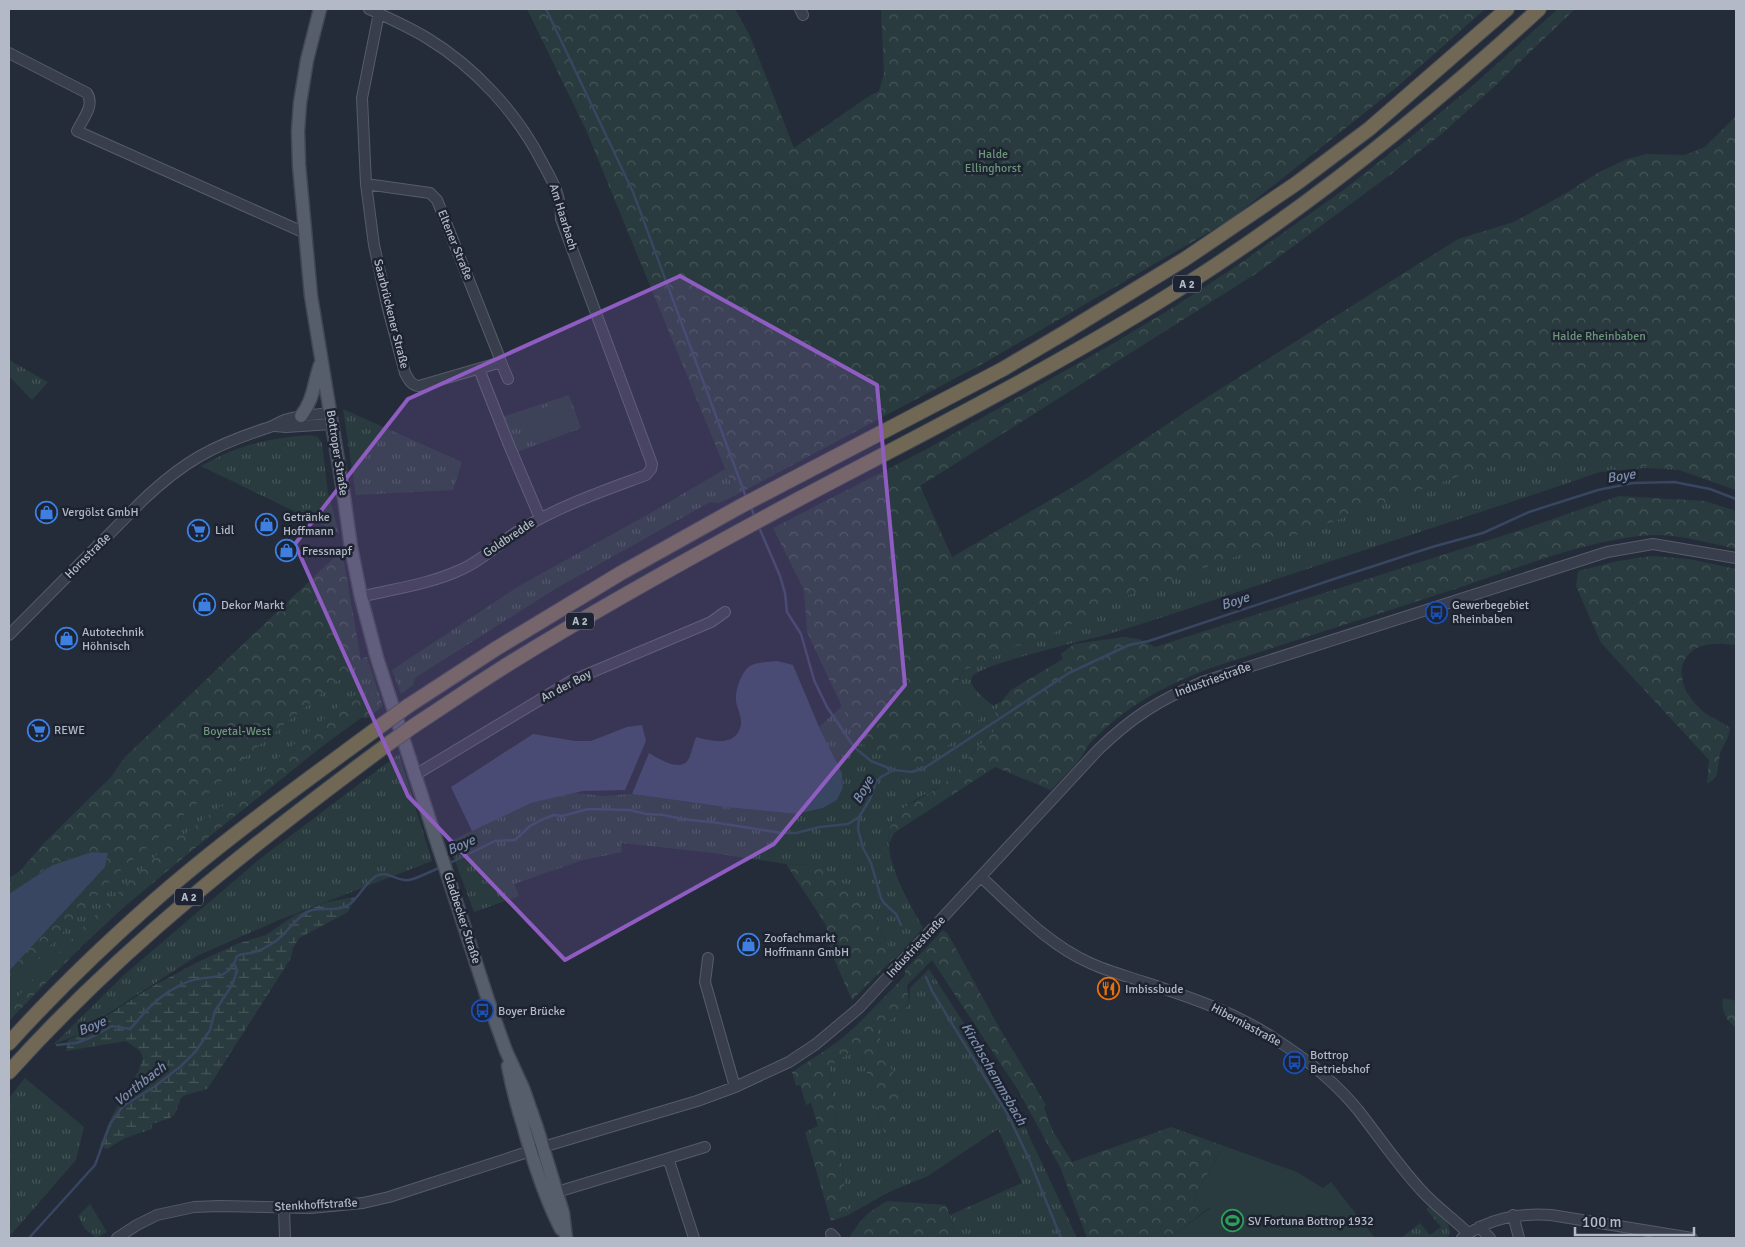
<svg xmlns="http://www.w3.org/2000/svg" width="1745" height="1247" font-family="Signika,sans-serif">
	<style>
		.grass { fill: url(#grass-tufts) }
		.forest { fill: url(#forest-crowns) }
		.wetland { fill: url(#wetland-marsh) }
		.pitch { fill: #293b3e }
		.water { fill: #394661 }
		.lines { fill: none; stroke-linecap: round; stroke-linejoin: round }
		.stream { stroke: #394661; stroke-width: 2.5 }
		.minor-casing { stroke: #565c69; stroke-width: 12 }
		.major-casing { stroke: #414754; stroke-width: 15 }
		.highway-casing { stroke: #434956; stroke-width: 16 }
		.minor { stroke: #383e4b; stroke-width: 10 }
		.major { stroke: #565d6b; stroke-width: 12 }
		.highway { stroke: #706855; stroke-width: 14 }
		.highway-bridge-casing { stroke: #434956; stroke-width: 16; stroke-linecap: butt }
		.highway-bridge { stroke: #706855; stroke-width: 14 }
		.marked { fill: #8f5dc1; fill-opacity: 0.2; stroke: #8f5dc1; stroke-width: 4; stroke-linejoin: round }
		.labels { text-anchor: middle; dominant-baseline: central; stroke-width: 5; stroke-linejoin: round; paint-order: stroke }
		.shield { fill: #1d2330; stroke: #868c99; stroke-width: 1 }
		.shield-label { font-size: 11px; font-weight: bold; fill: #b3b9c6 }
		.park-label { font-size: 12px; fill: #6b9678; stroke: #1d2330 }
		.street-label { font-size: 12px; fill: #b3b9c6; stroke: #1d2330 }
		.poi-label { font-size: 12px; fill: #b3b9c6; stroke: #1d2330; text-anchor: start }
		.water-label { font-size: 14px; font-style: italic; fill: #7c8ead; stroke: #1d2330 }
	</style>
	<defs>
		<pattern id="grass-tufts" width="24" height="20" patternUnits="userSpaceOnUse" patternTransform="scale(1.25)"><rect width="24" height="20" fill="#293b3e"/><path d="M3 7l-1-3M5 7V3M7 7l1-3M15 17l-1-3M17 17v-4M19 17l1-3" fill="none" stroke="#465558"/></pattern>
		<pattern id="forest-crowns" width="20" height="18" patternUnits="userSpaceOnUse" patternTransform="scale(1.25)"><rect width="20" height="18" fill="#293b3e"/><path d="M2 6a3 3 0 1 1 6 0M12 15a3 3 0 1 1 6 0" fill="none" stroke="#465558"/></pattern>
		<pattern id="wetland-marsh" width="20" height="14" patternUnits="userSpaceOnUse" patternTransform="scale(1.25)"><rect width="20" height="14" fill="#293b3e"/><path d="M1 5h8M5 5V1M11 12h8M15 12V8" fill="none" stroke="#465558"/></pattern>
	</defs>
	<rect width="100%" height="100%" fill="#242c3a"/>
	<path class="grass" d="M9,360L48,382L32,400L9,376Z
		M1242,386L1683,470L1644,468L1600,472C1498,507 1394,540 1292,574C1229,594 1167,617 1105,635C1086,640 978,665 972,677C967,687 987,700 993,706L1002,701L995,713L1000,725C990,735 980,745 970,755C964,762 960,770 954,776C939,789 920,795 905,807C866,835 907,898 923,928L895,959L869,906L812,865L786,864L714,853L621,843L622,852L583,860L514,884L519,896L474,912L448,842L530,803L574,793L604,796L632,794L725,807L797,814L823,808L837,800L843,788L842,773L819,727L842,706L859,743L955,687L964,669Z
		M569,395L581,428L515,453L502,417Z
		M343,409L462,462L453,490L356,495Z
		M308,435L318,437L322,444L328,493L339,533L201,466C238,445 266,439 308,435Z
		M725,469L736,495L719,503L710,502L555,589L415,678L413,685L401,694L392,670L519,586L647,515Z
		M365,657H367L380,697L376,694L367,692L9,1006V878L295,711Z
		M399,754L432,861L279,920L197,956L98,1020L86,1032L54,1044L125,974L261,858Z
		M929,969L1011,1097L1077,1238H958L950,1215L1022,1183L998,1129L928,1176L889,1192L848,1215L829,1066L859,1046L885,1136L893,1132L894,1128V1117L903,1100L876,1031L909,1005L910,988Z
		M25,1078L84,1127L76,1160L9,1237V1098Z
		M90,1204L107,1232L96,1238L85,1229L78,1216Z
		M1429,1207C1440,1215 1454,1222 1448,1238H1401L1420,1223L1430,1235L1441,1227L1426,1209Z"/>
	<path class="forest" d="M527,9H735L750,36L794,148L869,96L879,91L884,73L881,9H1485L1397,87L1230,220L984,363L736,495L586,130Z
		M1558,9H1575L1497,84L1444,132L1390,175L1257,273L920,486L952,557L1083,481L1206,398L1458,239L1514,222L1568,192L1599,172L1627,159L1646,154L1685,155L1705,147L1736,116V490L1673,468L1512,457L1118,599L1033,644L1013,646L987,661L963,670L955,687L982,717L958,738L920,766L859,743L807,632L804,590L773,528L925,450L1114,343L1177,305L1238,265L1342,191L1407,140L1470,88Z
		M1619,496L1705,501L1736,511V549C1705,542 1671,532 1639,536C1580,543 1523,566 1467,585C1382,613 1296,640 1211,668C1165,685 1124,707 1090,743C1086,747 1085,751 1082,756C1074,768 1061,779 1051,790L995,767L894,833L888,846L890,828L896,814L905,807L939,787L954,776L969,757L1000,725L995,713L1002,701L1011,690L1063,659L1061,654L1074,644L1124,637L1139,639L1155,647L1530,527Z
		M342,550L361,661L233,767L220,783L119,872L9,990V971L105,867L108,854C71,848 38,874 9,894V878L19,872L45,842L111,777L125,757Z
		M1652,556L1689,559L1736,569V645C1717,643 1695,641 1684,661C1682,666 1681,671 1682,676C1683,682 1684,689 1688,694C1693,702 1702,712 1710,716C1717,720 1724,723 1730,728L1728,737L1720,753L1717,775L1714,779L1707,784L1709,760L1601,643L1576,586L1578,571L1618,561Z
		M367,692L376,694L380,697L383,706L368,718H361L324,745L190,852L124,907L79,949L9,1021V1006L83,927L152,860L174,834L184,835L240,790L344,702L357,694Z
		M786,864L812,865L836,877L869,906L895,959L890,962L852,1000L831,952L826,925Z
		M943,930L948,934L1000,1029L1046,1105L1044,1108L1053,1131L1072,1162L1171,1127L1224,1146L1194,1197L1210,1207L1169,1238H1087L1060,1167L1018,1090L932,960L907,985L909,1005L877,1031L903,1100L894,1117V1128L893,1132L885,1136L859,1046L829,1067L848,1215L831,1221L805,1132L818,1126L811,1103L806,1105L800,1085L796,1086L792,1072L823,1052L841,1039L858,1024L901,980L905,975V970Z
		M1723,998L1736,1001V1028C1726,1020 1721,1011 1723,998Z
		M888,1201L946,1205L958,1238H849C861,1219 868,1211 888,1201Z"/>
	<path class="wetland" d="M355,897L348,912L299,938L293,948L291,958L212,1082L207,1089L185,1095L181,1098L175,1114L170,1118L152,1124V1129L125,1138L107,1149L100,1145L112,1116L139,1070L143,1058L140,1051L126,1041L66,1051L68,1040L86,1032L100,1020L153,986L198,962L237,944L266,935L295,915L327,902Z"/>
	<path class="pitch" d="M567,399L577,426L534,443L524,415Z
		M1224,1146L1297,1172L1323,1188L1331,1182L1375,1238H1169L1210,1208L1194,1197Z"/>
	<path class="water" d="M777,661L793,665L819,727L842,773L843,788L837,800L823,808L797,814L725,807L632,794L649,753C659,759 684,775 690,756C692,750 694,743 696,737C711,741 737,748 741,724C742,717 737,708 736,701C735,691 741,672 750,666C757,662 769,662 777,661Z
		M642,725L646,741L625,790L583,791L531,803L472,831L451,787L533,734L575,741H591L627,727Z
		M92,852L108,853L105,867L9,971V894L53,865Z"/>
	<g class="lines">
		<path class="stream" d="M546,9L633,192L746,497
			M751,507L755,518
			M758,525L780,576L785,593L787,612L801,634L814,680L827,707L854,747L871,761L894,770
			M859,818L858,829L863,848L871,863L881,898L884,903L896,914L901,925
			M448,864L495,841L515,840L530,826L541,820L554,815L562,816L588,809L630,810L646,814L664,815L682,819L718,823L782,833H796L820,827L848,824L859,817L870,799L876,782L881,777L894,770L912,772L926,767L1069,673L1129,645L1149,641L1337,578L1432,547L1483,533L1529,512L1598,490L1633,483L1674,482L1710,489L1736,499
			M926,977L932,991L1008,1115L1029,1159L1061,1238
			M57,1045L76,1043L90,1038L112,1026L130,1029C137,1022 143,1013 151,1006C159,998 172,989 183,984C204,972 228,986 237,956C243,953 249,954 255,952C262,950 270,945 276,941C288,932 296,917 309,911C323,906 337,913 350,904C360,896 365,883 376,876C388,870 398,882 409,880C419,878 431,871 441,867
			M29,1238L95,1165L110,1124L123,1106L154,1087L181,1066L196,1051L210,1030L215,1011L232,985L237,971L235,965"/>
		<defs>
			<path id="minor" d="M800,9L803,15
				M9,53L87,93C95,106 83,118 77,131L305,233
				M366,184L430,193L437,200L499,356L500,360L498,363L419,386C411,385 409,380 405,373L388,309L374,245L366,184L362,98L379,13
				M500,360L508,379
				M479,369L509,445L540,518
				M275,426L286,427L332,424
				M361,597C393,589 430,584 460,570C482,561 500,542 520,530C559,506 603,491 646,475L651,469L652,464L561,219C561,195 553,182 542,162C517,113 475,67 427,38C409,27 389,18 369,9
				M9,635L142,501C184,461 212,446 267,428C274,426 279,422 285,420C299,415 315,415 330,413
				M415,775L571,681L711,622L725,612
				M981,877C1015,908 1047,944 1090,963C1107,971 1126,976 1144,982C1189,997 1235,1012 1275,1039C1305,1058 1335,1082 1358,1110C1379,1137 1398,1165 1421,1190C1435,1206 1453,1218 1468,1233
				M708,958L705,982L735,1087
				M666,1159L705,1147
				M557,1192L666,1159L670,1164L694,1238
				M284,1208L285,1238
				M1513,1215L1519,1238
				M1479,1227L1490,1238
				M831,1234L835,1238
				M117,1238L137,1225L157,1215L194,1207L219,1206L310,1208L363,1203L389,1197L543,1147L697,1101L735,1087L789,1062L816,1044L859,1008L1098,750C1132,717 1159,700 1202,682L1607,552L1653,544L1736,558
				M1462,1238C1489,1218 1518,1213 1551,1215L1692,1238"/>
			<path id="major" d="M320,9L307,60L300,103L298,131L299,165L311,296L344,497L351,547L361,597L377,658L491,1009L506,1051L523,1088L537,1128L563,1213L566,1238
				M301,416C314,399 313,385 320,365
				M508,1066C512,1087 517,1106 523,1125C533,1161 544,1196 561,1229"/>
			<path id="highway" d="M408,706L497,648L621,573L741,506L1003,369L1069,330L1185,259L1297,183L1369,129L1507,9
				M415,725C447,704 478,683 510,663C604,605 700,552 797,500C929,430 1064,363 1190,282C1315,202 1430,109 1539,9
				M9,1043C55,992 104,945 155,900C227,837 306,781 383,724
				M9,1072C123,945 252,845 388,744"/>
		</defs>
		<use href="#minor" class="minor-casing"/>
		<use href="#major" class="major-casing"/>
		<use href="#highway" class="highway-casing"/>
		<use href="#minor" class="minor"/>
		<use href="#major" class="major"/>
		<use href="#highway" class="highway"/>
		<defs>
			<path id="highway-bridge" d="M383,724L408,706
				M388,744L415,725"/>
		</defs>
		<use href="#highway-bridge" class="highway-bridge-casing"/>
		<use href="#highway-bridge" class="highway-bridge"/>
	</g>
	<path class="marked" d="M680,276L877,385L905,685L774,844L565,960L408,796L295,544L408,399Z"/>
	<defs>
		<symbol id="shop-ring" viewBox="-11 -11 22 22"><circle r="9.5" fill="#1d2330" stroke="#3f7fe0" stroke-width="1.5"/><path d="M-5-2.5h2.3a2.7 3.5 0 0 1 5.4 0H5L5.5 6h-11ZM-1.5-2.5h3a1.5 2.3 0 0 0-3 0Z" fill="#3f7fe0"/></symbol>
		<symbol id="supermarket-ring" viewBox="-11 -11 22 22"><circle r="9.5" fill="#1d2330" stroke="#3f7fe0" stroke-width="1.5"/><path d="M-6-5.5h2.5l.6 2H6L4.5 2H-2.5L-4.4-4H-6ZM-1.5 3.2a1.3 1.3 0 1 0 .1 0ZM3 3.2a1.3 1.3 0 1 0 .1 0Z" fill="#3f7fe0"/></symbol>
		<symbol id="bus-ring" viewBox="-11 -11 22 22"><circle r="9.5" fill="#1d2330" stroke="#1a4fb4" stroke-width="1.5"/><path d="M-5-6H5V4H4V6H2V4H-2V6H-4V4H-5ZM-3.5-4V0h7V-4ZM-3.5 1.2v1.5H-2V1.2ZM2 1.2v1.5H3.5V1.2Z" fill="#1a4fb4"/></symbol>
		<symbol id="restaurant-ring" viewBox="-11 -11 22 22"><circle r="9.5" fill="#1d2330" stroke="#e8710a" stroke-width="1.5"/><path d="M-5-6h1v4h1v-4h1v4h1v-4h1v5L-1.5 .5V6h-2V.5L-5-1ZM5-6V6H3V1.5H1.5Q1.5-4 5-6Z" fill="#e8710a"/></symbol>
		<symbol id="stadium-ring" viewBox="-11 -11 22 22"><circle r="9.5" fill="#1d2330" stroke="#2e9e5b" stroke-width="1.5"/><path d="M0-5a6.5 5 0 1 0 0 10a6.5 5 0 1 0 0-10ZM-3.5-1.8h7v3.6h-7Z" fill="#2e9e5b"/></symbol>
	</defs>
	<g fill-rule="evenodd">
		<use href="#shop-ring" x="34" y="500" width="25" height="25"/>
		<use href="#shop-ring" x="254" y="512" width="25" height="25"/>
		<use href="#supermarket-ring" x="186" y="518" width="25" height="25"/>
		<use href="#shop-ring" x="274" y="538" width="25" height="25"/>
		<use href="#shop-ring" x="192" y="592" width="25" height="25"/>
		<use href="#bus-ring" x="1424" y="600" width="25" height="25"/>
		<use href="#shop-ring" x="54" y="626" width="25" height="25"/>
		<use href="#supermarket-ring" x="26" y="718" width="25" height="25"/>
		<use href="#shop-ring" x="736" y="932" width="25" height="25"/>
		<use href="#restaurant-ring" x="1096" y="976" width="25" height="25"/>
		<use href="#bus-ring" x="470" y="998" width="25" height="25"/>
		<use href="#bus-ring" x="1282" y="1050" width="25" height="25"/>
		<use href="#stadium-ring" x="1220" y="1208" width="25" height="25"/>
	</g>
	<g class="labels">
		<g class="shield">
			<rect x="1173" y="275.5" width="28" height="17" rx="4"/>
			<rect x="566" y="612.5" width="28" height="17" rx="4"/>
			<rect x="175" y="888.5" width="28" height="17" rx="4"/>
		</g>
		<g class="shield-label">
			<text x="1187" y="284">A 2</text>
			<text x="580" y="621">A 2</text>
			<text x="189" y="897">A 2</text>
		</g>
		<g class="park-label">
			<text x="993" y="154">Halde<tspan x="993" dy="14">Ellinghorst</tspan></text>
			<text x="1599" y="336">Halde Rheinbaben</text>
			<text x="237" y="731">Boyetal-West</text>
		</g>
		<g class="street-label">
			<text transform="translate(563 217) rotate(73)">Am Haarbach</text>
			<text transform="translate(455 245) rotate(68)">Eltener Straße</text>
			<text transform="translate(391 314) rotate(76)">Saarbrückener Straße</text>
			<text transform="translate(337 453) rotate(81)">Bottroper Straße</text>
			<text transform="translate(509 538) rotate(-34)">Goldbredde</text>
			<text transform="translate(88 556) rotate(-45)">Hornstraße</text>
			<text transform="translate(1213 680) rotate(-20)">Industriestraße</text>
			<text transform="translate(566 686) rotate(-28)">An der Boy</text>
			<text transform="translate(462 918) rotate(72)">Gladbecker Straße</text>
			<text transform="translate(916 947) rotate(-47)">Industriestraße</text>
			<text transform="translate(1246 1025) rotate(28)">Hiberniastraße</text>
			<text transform="translate(316 1205) rotate(-3)">Stenkhoffstraße</text>
		</g>
		<g class="poi-label">
			<text x="62" y="512">Vergölst GmbH</text>
			<text x="283" y="517">Getränke<tspan x="283" dy="14">Hoffmann</tspan></text>
			<text x="215" y="530">Lidl</text>
			<text x="302" y="551">Fressnapf</text>
			<text x="221" y="605">Dekor Markt</text>
			<text x="1452" y="605">Gewerbegebiet<tspan x="1452" dy="14">Rheinbaben</tspan></text>
			<text x="82" y="632">Autotechnik<tspan x="82" dy="14">Höhnisch</tspan></text>
			<text x="54" y="730">REWE</text>
			<text x="764" y="938">Zoofachmarkt<tspan x="764" dy="14">Hoffmann GmbH</tspan></text>
			<text x="1125" y="989">Imbissbude</text>
			<text x="498" y="1011">Boyer Brücke</text>
			<text x="1310" y="1055">Bottrop<tspan x="1310" dy="14">Betriebshof</tspan></text>
			<text x="1248" y="1221">SV Fortuna Bottrop 1932</text>
		</g>
		<g class="water-label">
			<text transform="translate(1621 476) rotate(-9)">Boye</text>
			<text transform="translate(1235 601) rotate(-18)">Boye</text>
			<text transform="translate(863 790) rotate(-60)">Boye</text>
			<text transform="translate(461 845) rotate(-24)">Boye</text>
			<text transform="translate(92 1026) rotate(-23)">Boye</text>
			<text transform="translate(994 1074) rotate(60)">Kirchschemmsbach</text>
			<text transform="translate(140 1084) rotate(-38)">Vorthbach</text>
		</g>
	</g>
	<rect width="1745" height="1247" fill="none" stroke="#b3b9c6" stroke-width="20"/>
	<path d="M1575 1227v8h119v-8" fill="none" stroke="#b3b9c6" stroke-width="2.5"/>
	<text x="1582" y="1227" font-size="15" fill="#b3b9c6" stroke="#1d2330" stroke-width="4" paint-order="stroke">100 m</text>
</svg>
